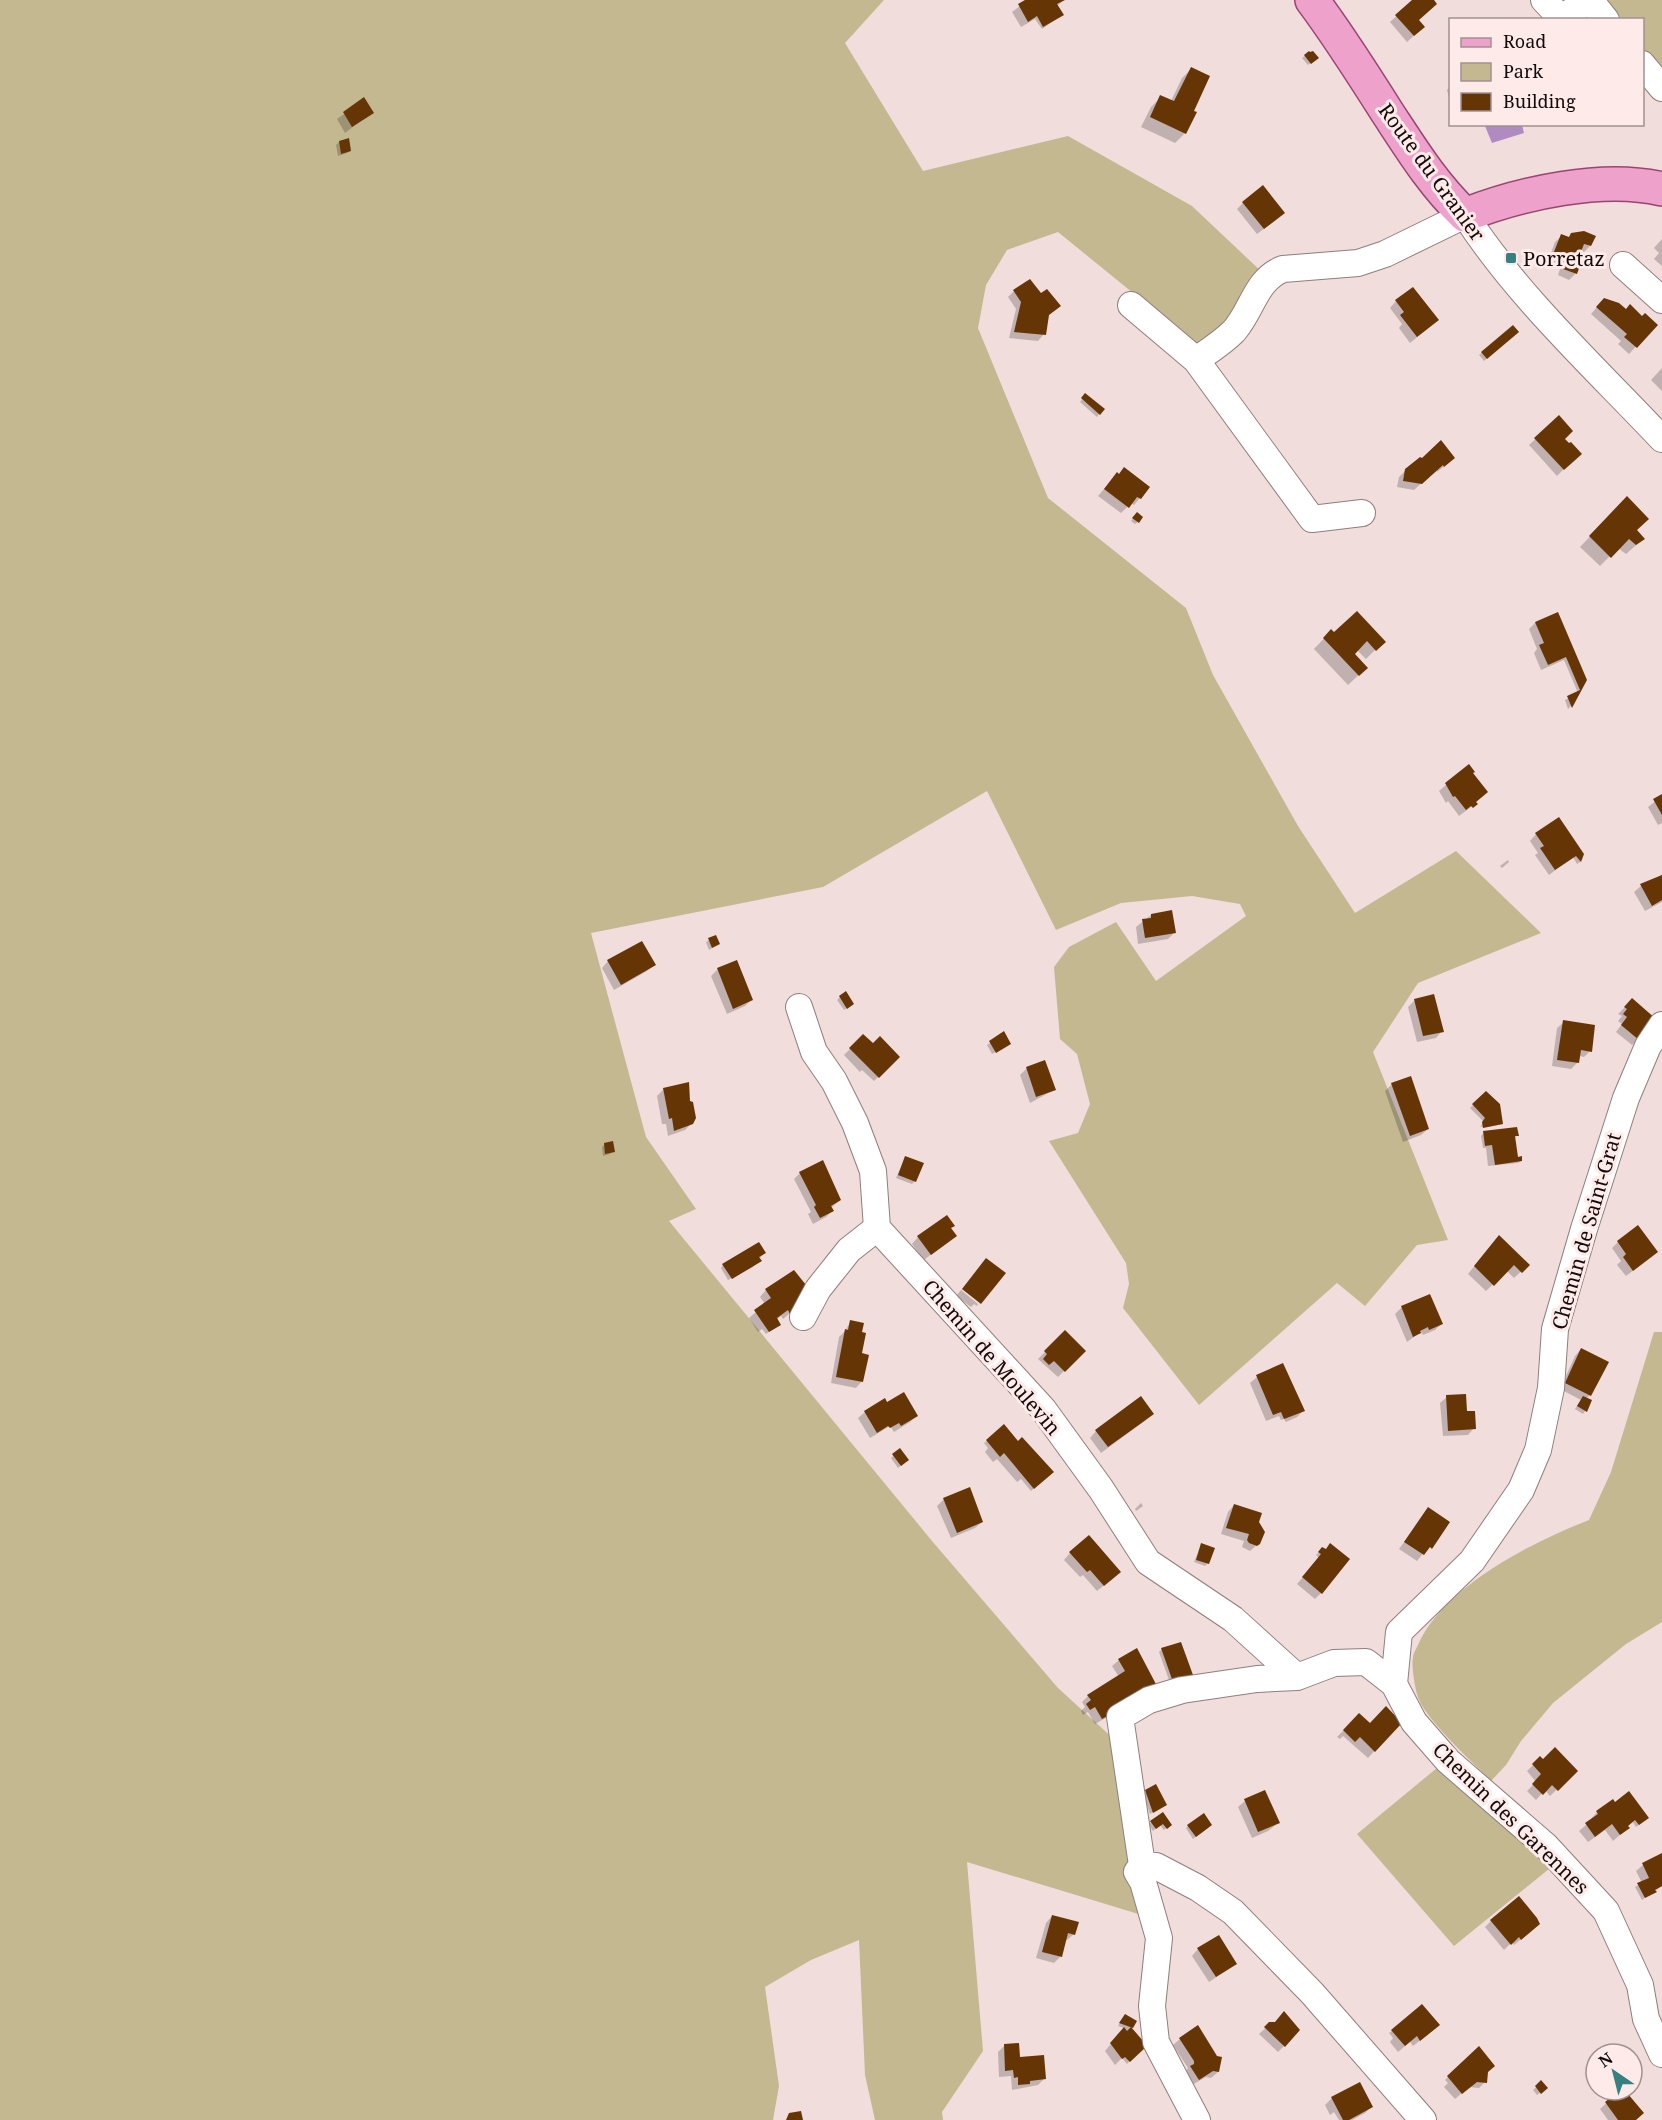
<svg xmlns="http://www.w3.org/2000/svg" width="1662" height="2120" font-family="'Noto Serif',serif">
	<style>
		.green { fill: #c4b891 }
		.water { fill: #af8bc1 }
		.shadow { fill: #0003 }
		.building { fill: #653505 }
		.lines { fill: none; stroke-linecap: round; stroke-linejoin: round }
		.minor-casing { stroke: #907e7d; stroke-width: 28 }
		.major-casing { stroke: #994572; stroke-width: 36 }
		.minor { stroke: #fff; stroke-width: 26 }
		.major { stroke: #eea2cb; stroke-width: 33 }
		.poi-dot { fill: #378081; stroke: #feeae8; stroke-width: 2 }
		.labels { text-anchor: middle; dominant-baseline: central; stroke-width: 6; stroke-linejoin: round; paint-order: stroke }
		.street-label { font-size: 20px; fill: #120b0b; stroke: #feeae8 }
		.poi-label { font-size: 20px; fill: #120b0b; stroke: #feeae8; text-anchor: start }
	</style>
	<rect width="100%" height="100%" fill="#f1dddb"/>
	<path class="green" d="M0,0H884L845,43L923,171L1068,136L1192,206L1264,274L1229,326L1197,345L1058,232L1007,250L986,285L978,328L1048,498L1186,608L1213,675L1298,826L1355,913L1456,851L1541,933L1418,983L1373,1052L1448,1240L1417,1245L1365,1306L1337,1283L1199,1405L1123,1308L1129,1284L1126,1263L1049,1141L1078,1133L1090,1104L1077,1054L1060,1039L1054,967L1069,947L1116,922L1156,981L1246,916L1240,904L1192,896L1121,903L1056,930L987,791L823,887L591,933L646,1137L696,1209L669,1221L932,1541L1058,1688L1116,1741L1145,1916L967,1862L983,2051L942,2112L943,2120H875L865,2075L859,1940L811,1960L765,1987L779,2086L773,2120H0Z
		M1576,0H1662V74L1643,60L1642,20L1597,19Z
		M1654,1332H1662V1622L1626,1644L1553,1703L1521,1741L1506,1765L1491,1781C1473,1762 1422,1717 1417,1694C1415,1687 1411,1665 1413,1658C1413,1654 1416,1649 1418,1645C1443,1587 1532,1542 1589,1520L1611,1472Z
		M1443,1763L1555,1864L1454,1946L1357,1834Z"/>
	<path class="water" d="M1491,125H1522L1524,133L1492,143L1485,126Z"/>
	<path class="shadow" d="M1024,0H1064L1057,6L1062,15L1042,29L1035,19L1021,27L1012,12L1025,2Z
		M1414,0H1432L1417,21L1423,27L1407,42L1390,22Z
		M1309,53L1317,58L1308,65L1302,58Z
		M1192,68V111L1185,133L1175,143L1141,127L1151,107L1161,97L1171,101L1182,78Z
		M1450,86V101L1447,90Z
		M364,100L372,112L345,133L337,119Z
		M339,142L350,151L347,153L338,156L336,145Z
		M1243,203L1277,219L1257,234L1237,209Z
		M1562,236L1590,246L1584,252L1580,250L1575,263L1576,273L1569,280L1558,275L1560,269L1547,264L1555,242Z
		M1662,239V266L1654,259L1659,253L1654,248Z
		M1014,291L1059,306L1047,316L1044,334L1038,341L1009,338L1016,309L1008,297Z
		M1396,301L1426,330L1410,343L1399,328L1402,324L1390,308Z
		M1598,306L1626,310L1656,325L1629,354L1618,344L1621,341L1591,314Z
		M1513,327L1517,332L1484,361L1479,355Z
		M1662,368V391L1651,380Z
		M1085,395L1099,414L1097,417L1080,402Z
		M1559,417L1563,439L1580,453L1557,476L1529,445Z
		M1447,464L1437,472L1436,470L1414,490L1397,487L1399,477L1406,470Z
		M1117,474L1140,498L1134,505L1131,503L1121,513L1098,496Z
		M1627,498L1635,530L1643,539L1626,554L1618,548L1600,566L1580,547Z
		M1134,517L1138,522L1135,524L1131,521Z
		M1557,614L1585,680L1570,707L1568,709L1565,700L1578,693L1564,660L1541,670L1534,653L1537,649L1529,629L1535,623Z
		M1331,631L1334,634L1383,642L1366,659L1357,650L1353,654L1366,668L1348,685L1314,649Z
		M1468,766L1475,804L1459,816L1448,801L1446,803L1439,791Z
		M1662,796V823L1658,825L1648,807Z
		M1536,834L1583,854L1580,862L1577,864L1573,857L1549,875L1535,855L1538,853L1530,841Z
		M1508,860L1509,862L1502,868L1500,866Z
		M1662,874V902L1645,911L1634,892L1641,886L1654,881Z
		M1151,915L1174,933L1168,939L1138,944L1136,927Z
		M709,940L718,944L709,950L706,942Z
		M608,961L654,965L647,971L614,990L602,968Z
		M718,969L751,1000L745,1006L727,1014L711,976Z
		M840,997L850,1006L844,1010L837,1000Z
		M1415,1000L1442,1031L1436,1038L1417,1042L1408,1007Z
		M1632,1000L1638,1039L1632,1045L1616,1032L1622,1024L1618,1021L1622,1016L1618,1014Z
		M1564,1022L1590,1051L1584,1057L1579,1056L1578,1062L1571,1069L1552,1066L1557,1028Z
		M1004,1033L1007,1046L992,1054L987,1045Z
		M863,1036L885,1070L874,1081L862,1070L860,1072L844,1055Z
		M1045,1062L1054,1090L1030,1103L1020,1075L1026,1069Z
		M1392,1084L1428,1129L1421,1135L1403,1142L1385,1091Z
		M664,1089L692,1123L685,1130L668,1136L666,1124H662L657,1096Z
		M1486,1093L1502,1124L1501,1125V1123L1480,1127L1484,1122L1470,1108Z
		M1484,1133L1517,1135L1514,1139L1517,1159L1521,1161L1518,1163L1488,1166L1486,1148H1483L1481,1136Z
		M605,1144L613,1151L610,1154L603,1156L602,1147Z
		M905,1158L915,1181L912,1184L896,1178Z
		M800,1173L840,1200L831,1208L832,1211L826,1217L813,1224L808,1214L811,1212L794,1179Z
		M950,1229L955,1236L924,1260L912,1244L918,1237Z
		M1618,1242L1646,1261L1626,1276L1617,1265L1621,1261L1612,1248Z
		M1493,1243L1528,1265L1514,1278L1507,1271L1486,1291L1468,1274Z
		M764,1253L753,1267L728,1280L721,1268L723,1265Z
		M766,1290L796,1308L783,1319L781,1316L776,1320V1327L766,1334L762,1329L758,1332L749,1318L765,1304L760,1297Z
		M961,1290L978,1304L977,1306L974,1304L971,1307L956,1296Z
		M1429,1296L1441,1324L1435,1330L1423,1335L1422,1333L1418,1334L1407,1342L1395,1314L1401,1308Z
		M850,1322L860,1354L862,1381L856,1388L831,1383L839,1337L846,1330Z
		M1065,1332L1084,1351L1058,1377L1038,1359Z
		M1581,1349L1590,1395L1586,1399L1585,1411L1583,1414L1575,1409L1581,1400L1560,1389L1575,1356Z
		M1257,1377L1303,1411L1297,1417L1286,1422L1284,1419L1281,1420L1279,1416L1266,1421L1250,1383Z
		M1447,1397L1474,1428L1468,1435L1443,1436L1440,1403Z
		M884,1400L886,1404L916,1416L910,1422L894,1432L890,1426L870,1438L858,1418L865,1412Z
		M1146,1420L1101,1453L1090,1438L1096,1431Z
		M987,1441L1018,1443L1052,1472L1031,1491L1021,1479L1017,1482L997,1459L993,1462L985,1452L988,1448L984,1443Z
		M900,1450L904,1463L898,1468L891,1458Z
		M944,1499L982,1522L975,1528L951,1538L937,1506Z
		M1141,1503L1143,1506L1136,1511L1135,1509Z
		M1234,1505L1258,1522L1259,1543L1250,1551L1242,1547L1244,1541L1221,1534L1228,1512Z
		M1428,1509L1429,1546L1417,1561L1399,1549Z
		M1201,1545L1208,1563L1205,1566L1194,1562Z
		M1322,1549L1321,1593L1315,1599L1297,1584L1319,1558L1316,1555Z
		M1070,1553L1113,1578L1097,1591L1083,1575L1080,1577L1064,1560Z
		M1162,1649L1191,1675L1170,1683L1159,1652Z
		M1119,1660L1149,1694L1095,1724L1088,1712L1083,1715L1081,1711L1085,1707L1082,1702L1088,1696L1119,1677L1112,1666Z
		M1359,1715L1370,1725L1400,1723L1368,1758L1343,1736L1340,1739L1337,1737Z
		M1540,1758L1543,1761L1576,1771L1550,1796L1545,1790L1536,1800L1527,1791L1536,1782L1527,1771Z
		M1146,1791L1162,1807L1150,1814L1143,1794Z
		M1264,1792L1278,1823L1268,1831L1252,1838L1238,1807L1245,1801Z
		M1597,1812L1644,1821L1636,1827L1632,1821L1627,1827L1628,1828L1613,1841L1605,1830L1588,1842L1579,1831L1592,1820L1591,1819Z
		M1151,1822L1170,1825L1164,1830L1160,1825L1153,1831L1149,1825Z
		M1188,1826L1208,1828L1193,1839L1186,1828Z
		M1662,1855V1886L1642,1900L1635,1887L1642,1883L1636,1871L1643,1865Z
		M1052,1916L1074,1934L1067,1940H1065L1061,1956L1054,1963L1036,1958L1046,1923Z
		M1491,1921L1531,1931L1514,1945L1512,1942L1504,1950L1485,1927Z
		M1198,1949L1227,1970L1209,1982L1192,1956Z
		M1122,2019L1135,2022L1130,2029L1144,2047L1127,2064L1122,2058L1115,2065L1105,2051L1124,2028L1118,2026Z
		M1270,2024L1284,2046L1278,2052L1259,2034Z
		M1392,2031L1431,2032L1413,2046L1410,2042L1398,2052L1390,2042L1393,2038L1389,2033Z
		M1180,2039L1216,2057L1218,2072L1211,2078L1206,2077L1192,2085L1184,2074L1188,2068L1173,2045Z
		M1004,2046L1019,2058L1044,2079L1038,2085L1012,2090L1011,2076L999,2077L998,2052Z
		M1455,2070L1486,2073L1485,2082L1479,2088L1469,2087L1455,2099L1444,2087L1448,2083L1445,2080Z
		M1541,2083L1546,2088L1537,2095L1533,2090Z
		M1359,2084L1371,2107L1365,2113L1352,2120H1339L1334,2112L1330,2115L1325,2105L1331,2099Z
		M1621,2090L1642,2113L1635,2120H1608L1600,2109Z"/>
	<path class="building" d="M1025,0H1065L1057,4L1064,15L1043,27L1037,16L1028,22L1018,4Z
		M1412,0H1434L1437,4L1419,20L1425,27L1414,36L1395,15Z
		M1309,51L1310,52L1313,51L1319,58L1311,64L1304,55Z
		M1191,67L1210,76L1194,111L1197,112L1186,134L1150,117L1160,95L1174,101Z
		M364,97L374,113L352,127L343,112Z
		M349,138L351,151L341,154L339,141Z
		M1263,185L1285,213L1264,229L1242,202Z
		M1584,231L1596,236L1591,246L1584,244L1577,262L1581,263L1577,274L1563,269L1565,262L1552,257L1561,234L1569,237L1571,233Z
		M1030,279L1041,293L1047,289L1061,306L1049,315L1046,335L1014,332L1021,302L1013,290Z
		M1413,287L1439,320L1417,337L1400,315L1404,312L1395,300Z
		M1604,298L1619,303L1626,309L1630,304L1642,316L1645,313L1658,325L1637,348L1624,337L1627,334L1596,307Z
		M1513,325L1519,332L1487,359L1481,352Z
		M1085,393L1105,409L1100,415L1081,398Z
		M1559,415L1573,431L1565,439L1569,443L1571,442L1582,454L1564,470L1534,438Z
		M1441,440L1455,458L1444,467L1443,465L1422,484L1403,481L1405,469L1420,457L1422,458Z
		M1124,467L1150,487L1141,499L1137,497L1129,508L1104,489L1117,472L1119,474Z
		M1627,496L1649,519L1637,530L1645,539L1636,545L1629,539L1611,558L1589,536Z
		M1137,512L1143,517L1139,523L1132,518Z
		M1357,611L1386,642L1376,651L1367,641L1355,654L1368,668L1359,676L1323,638L1331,629L1334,632Z
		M1558,612L1587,680L1572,708L1567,696L1580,690L1566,657L1548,665L1539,645L1544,643L1535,622Z
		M1469,764L1475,772L1473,773L1488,792L1476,802L1478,804L1473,808L1471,806L1466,810L1455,796L1453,797L1445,783Z
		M1662,794V815L1653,799Z
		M1559,817L1584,854L1581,862L1576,856L1555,870L1540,848L1544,846L1535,833Z
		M1662,875V900L1652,906L1640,884Z
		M1172,910L1176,933L1145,938L1142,919L1151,918V914Z
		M716,935L720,944L712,948L708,938Z
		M642,941L656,965L621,985L607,960Z
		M737,960L753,1000L733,1009L717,968Z
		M846,991L854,1004L847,1009L839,996Z
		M1434,994L1444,1032L1423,1036L1414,999Z
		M1632,998L1656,1019L1639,1040L1621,1025L1627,1017L1623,1014L1627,1009L1624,1007Z
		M1563,1020L1595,1025L1592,1052L1581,1050L1579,1063L1557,1060Z
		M1004,1031L1011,1044L996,1053L989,1041Z
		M863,1034L873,1043L880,1036L900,1057L879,1078L849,1048Z
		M1045,1060L1056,1090L1036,1097L1026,1067Z
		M1411,1076L1429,1129L1410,1136L1391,1083Z
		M689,1082L690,1101L693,1102L696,1118L693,1124L674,1131L672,1118L669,1119L663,1088Z
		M1486,1091L1500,1104L1503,1124L1483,1128L1482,1122L1485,1118L1472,1104Z
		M1517,1127L1519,1136H1515L1518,1157L1522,1156V1161L1495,1165L1492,1145L1485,1146L1483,1131Z
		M613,1141L615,1152L605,1154L604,1143Z
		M905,1156L924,1163L916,1182L898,1175Z
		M823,1160L841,1200L831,1206L834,1211L820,1218L814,1207L816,1205L799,1172Z
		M947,1215L955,1226L951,1228L957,1236L931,1255L917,1236Z
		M1638,1225L1658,1252L1633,1271L1623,1257L1626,1254L1617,1241Z
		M1499,1235L1530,1265L1522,1273L1514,1265L1494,1286L1474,1266Z
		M759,1242L766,1253L759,1257L762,1261L732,1279L722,1264Z
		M986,1258L1006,1273L981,1304L962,1289Z
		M794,1270L810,1290L798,1308L790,1314L788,1310L777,1318L781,1325L769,1332L754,1310L771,1298L765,1289Z
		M1430,1294L1443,1324L1429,1330L1428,1327L1420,1331L1421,1333L1413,1337L1401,1306Z
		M850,1320L864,1323L862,1332L866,1333L862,1353L869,1355L863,1382L836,1377L845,1329L848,1330Z
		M1065,1330L1086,1351L1065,1372L1054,1361L1049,1365L1043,1359L1047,1354L1044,1351Z
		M1581,1348L1609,1362L1591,1396L1565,1383Z
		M1283,1363L1305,1411L1284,1419L1281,1412L1273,1415L1256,1375Z
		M904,1392L918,1416L901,1426L899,1423L890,1428L888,1426L877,1433L864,1411L885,1398L887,1402Z
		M1466,1394L1467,1411H1475L1476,1429L1448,1431L1446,1395Z
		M1141,1396L1154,1414L1108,1447L1095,1430Z
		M1583,1396L1592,1400L1587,1412L1577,1406Z
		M1004,1424L1018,1441L1022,1437L1054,1472L1034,1489L1004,1453L1000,1457L986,1440Z
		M900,1448L909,1460L901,1466L892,1454Z
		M970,1487L983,1522L957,1533L943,1498Z
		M1234,1504L1262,1513L1259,1522L1265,1532L1260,1544L1257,1546L1249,1543L1247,1540L1249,1534L1226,1528Z
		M1428,1507L1450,1522L1432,1549L1430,1547L1424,1555L1404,1542Z
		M1089,1535L1121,1572L1104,1586L1090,1570L1087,1572L1069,1552Z
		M1201,1543L1215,1548L1209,1564L1196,1560Z
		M1330,1543L1350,1559L1322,1594L1302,1577L1321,1554L1318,1552L1322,1547L1326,1549Z
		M1181,1642L1193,1675L1173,1682L1161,1648Z
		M1137,1648L1158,1688L1102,1719L1095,1707L1090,1710L1086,1704L1091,1700L1087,1695L1125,1671L1118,1659Z
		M1386,1706L1402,1723L1375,1752L1360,1737L1355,1742L1343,1730L1359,1713L1370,1723Z
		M1555,1747L1578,1771L1558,1791L1552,1785L1543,1795L1532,1784L1541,1774L1532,1764L1540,1756L1543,1759Z
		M1156,1784L1167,1805L1153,1813L1145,1790Z
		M1265,1790L1280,1823L1258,1832L1244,1799Z
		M1629,1791L1649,1818L1639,1825L1635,1820L1628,1826L1630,1828L1620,1835L1612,1824L1595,1837L1585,1823L1598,1814L1596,1811L1613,1799L1615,1802Z
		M1163,1812L1172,1825L1167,1829L1163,1824L1156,1829L1150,1821Z
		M1204,1813L1212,1825L1196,1837L1187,1825Z
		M1662,1853V1886L1655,1890L1657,1892L1645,1898L1637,1883L1649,1878L1642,1863Z
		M1519,1896L1537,1918L1540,1924L1521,1940L1519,1937L1511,1945L1490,1920Z
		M1052,1915L1079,1922L1075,1935L1068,1933L1062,1957L1042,1952Z
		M1219,1935L1237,1964L1216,1977L1197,1948Z
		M1422,2004L1440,2025L1420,2041L1417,2036L1405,2046L1391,2030Z
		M1284,2011L1300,2030L1285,2047L1264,2027L1269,2022H1275Z
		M1125,2014L1137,2021L1133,2028L1119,2023Z
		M1198,2025L1217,2056L1222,2057L1219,2072L1213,2071L1199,2080L1190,2066L1194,2064V2061L1179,2038Z
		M1124,2027L1127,2031L1131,2027L1144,2042L1146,2047L1130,2062L1125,2057L1122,2059L1110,2043Z
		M1019,2043L1020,2057L1044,2055L1046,2079L1030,2081V2084L1018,2085V2077L1014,2078L1013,2070L1005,2071L1004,2044Z
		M1479,2046L1495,2066L1488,2072L1487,2083L1477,2082L1462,2094L1447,2076Z
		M1541,2080L1548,2088L1541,2094L1535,2086Z
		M1360,2082L1373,2107L1349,2120H1343L1331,2097Z
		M1620,2090L1628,2094L1644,2113L1636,2120H1618L1605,2102Z
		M801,2111L803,2120H786L789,2113Z"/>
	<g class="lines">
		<defs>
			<path id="minor" d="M1544,0L1561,18L1590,0L1606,20
				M1642,64L1662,88
				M1623,265L1662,300
				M1131,305L1196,360L1312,519L1362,513
				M1196,360C1209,351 1222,343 1234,331C1252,311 1256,279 1283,269L1358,263L1385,254L1465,215C1517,296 1596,369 1662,439
				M799,1007L814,1052L834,1081L855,1123L873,1171L877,1228L1043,1409L1101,1489L1148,1562L1233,1619L1297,1677
				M803,1317L818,1289L849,1250L877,1228
				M1394,1684L1399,1632L1472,1561L1521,1490L1538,1450L1551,1388L1555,1329L1584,1229L1626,1098L1648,1046L1662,1025
				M1142,1865L1156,1866L1198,1888L1233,1912L1312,1993L1423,2120
				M1197,2120L1156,2042L1152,2006L1159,1938L1143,1882L1137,1872L1142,1865L1120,1717L1149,1700L1182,1690L1257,1679L1297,1677L1334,1663L1366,1662L1394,1684L1414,1722L1448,1761L1546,1846L1606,1911L1640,1985L1646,2019L1662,2054"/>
			<path id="major" d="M1312,0C1339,36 1363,74 1387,112C1412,150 1432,183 1465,215C1521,193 1603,175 1662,189"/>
		</defs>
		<use href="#minor" class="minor-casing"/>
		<use href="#major" class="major-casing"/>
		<use href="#minor" class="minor"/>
		<use href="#major" class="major"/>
	</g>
	<rect class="poi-dot" x="1505" y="252" width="12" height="12" rx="3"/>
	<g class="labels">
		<g class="street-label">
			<text transform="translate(1432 172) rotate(54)">Route du Granier</text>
			<text transform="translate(1586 1231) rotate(-74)">Chemin de Saint-Grat</text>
			<text transform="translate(992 1357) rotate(49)">Chemin de Moulevin</text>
			<text transform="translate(1511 1818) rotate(44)">Chemin des Garennes</text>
		</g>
		<g class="poi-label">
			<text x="1523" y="258">Porretaz</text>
		</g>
	</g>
	<rect x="1449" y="18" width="195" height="108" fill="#feeae8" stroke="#a09190" stroke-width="1.5"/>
	<rect x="1461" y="38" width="30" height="9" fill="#eea2cb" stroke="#a09190" stroke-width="1.5"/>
	<text x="1503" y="48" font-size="18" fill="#120b0b">Road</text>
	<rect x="1461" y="63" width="30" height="18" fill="#c4b891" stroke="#a09190" stroke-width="1.5"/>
	<text x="1503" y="78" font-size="18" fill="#120b0b">Park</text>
	<rect x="1461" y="93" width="30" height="18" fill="#653505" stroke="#a09190" stroke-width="1.5"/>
	<text x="1503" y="108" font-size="18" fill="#120b0b">Building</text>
	<g transform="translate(1614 2072) rotate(325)"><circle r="28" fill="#feeae8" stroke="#a09190" stroke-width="1.5"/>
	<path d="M0-4.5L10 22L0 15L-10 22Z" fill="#378081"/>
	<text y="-9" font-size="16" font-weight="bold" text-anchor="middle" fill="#120b0b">N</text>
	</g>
</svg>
